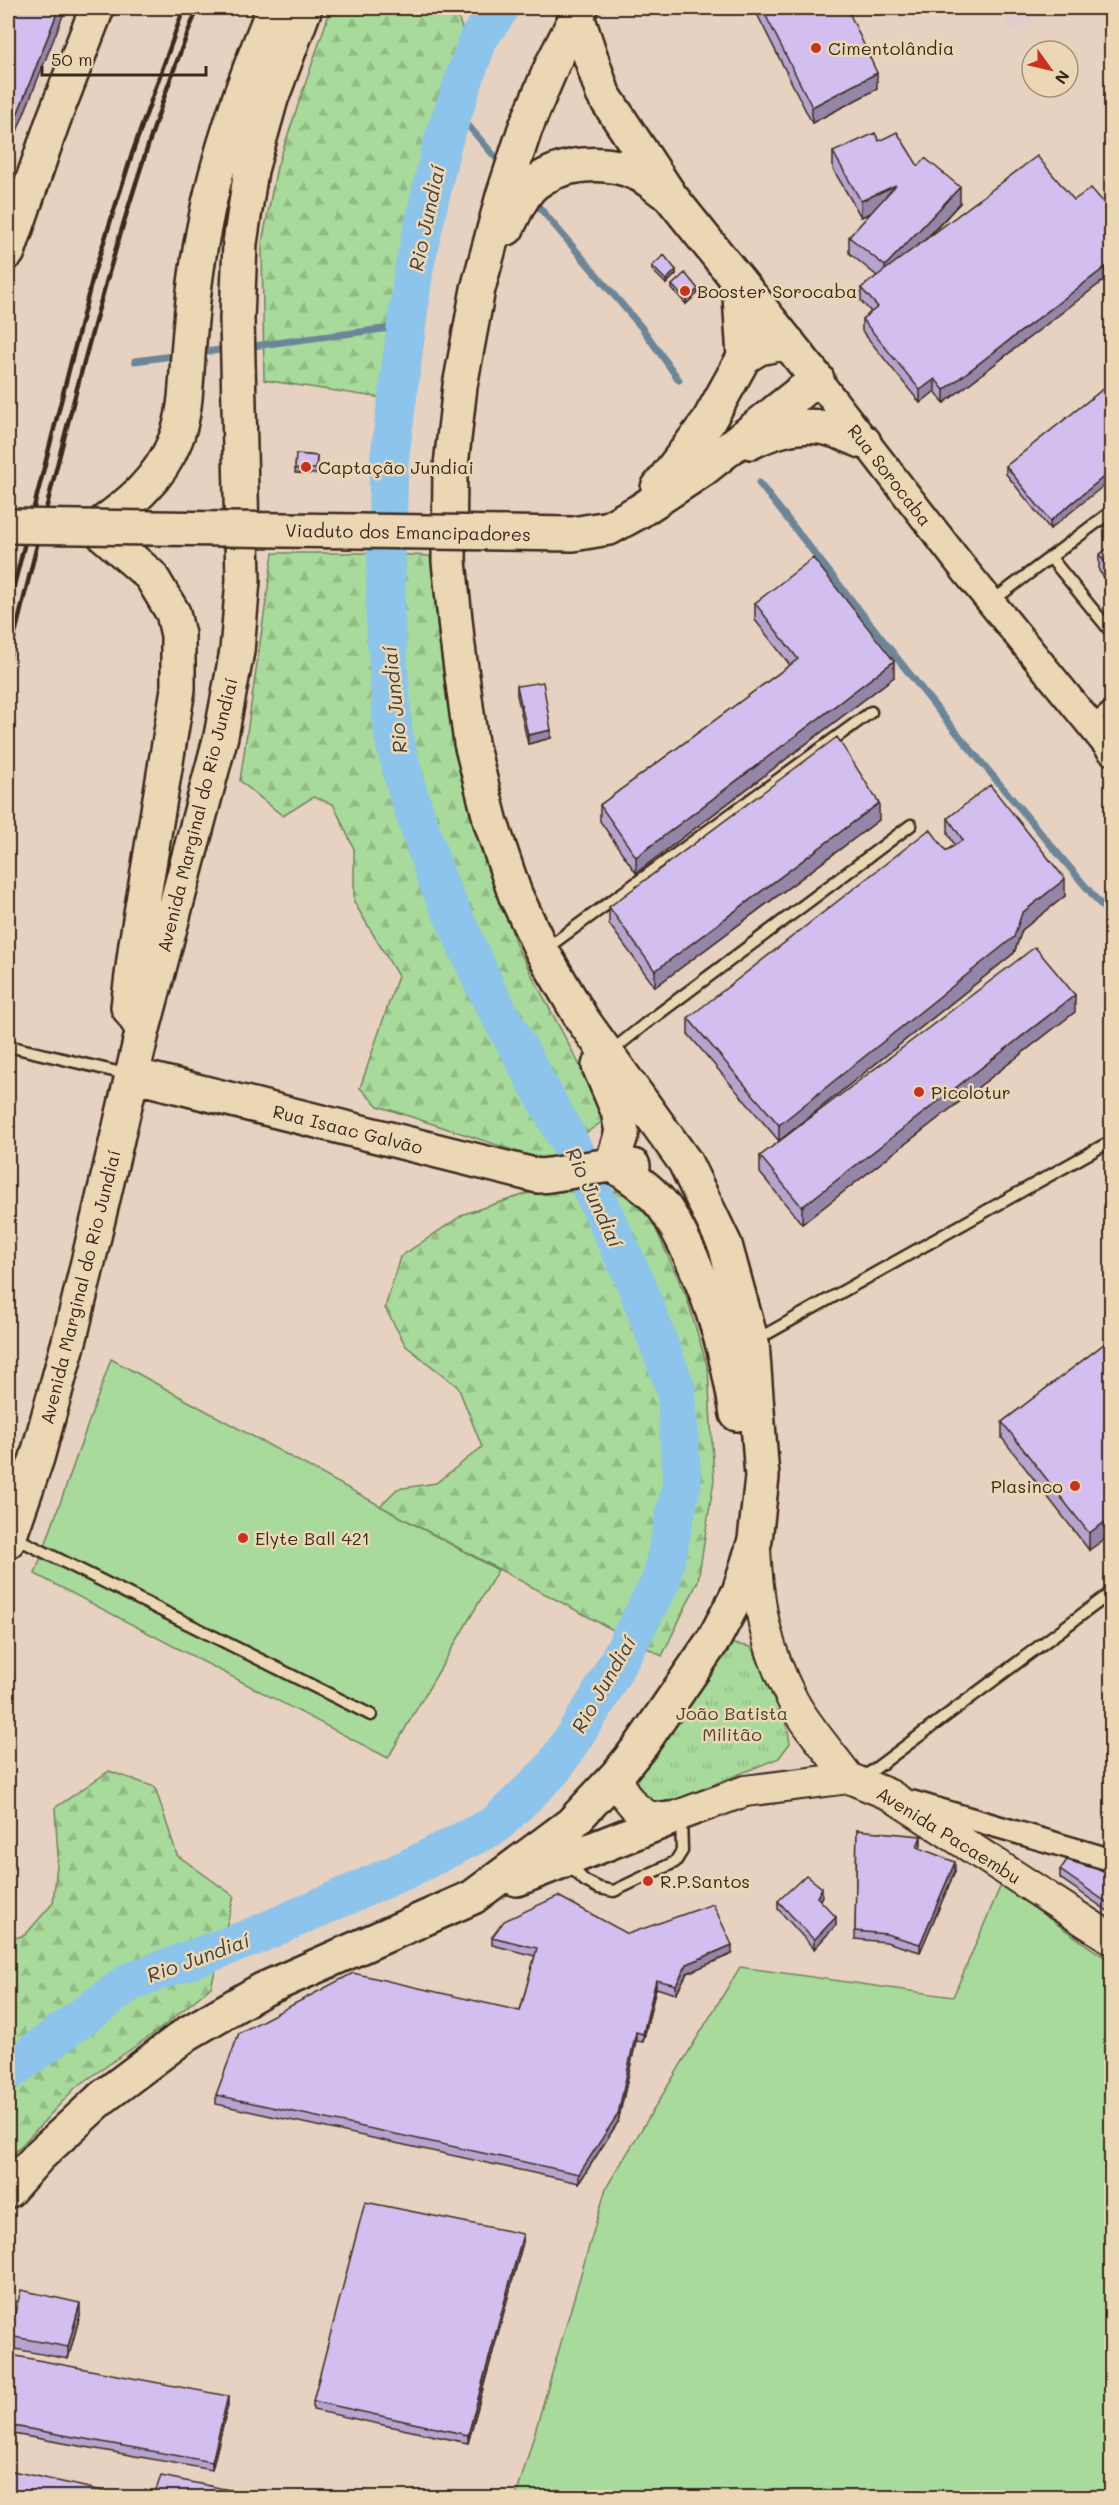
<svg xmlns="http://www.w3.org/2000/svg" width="1119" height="2505" font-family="Mali,sans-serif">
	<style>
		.built { fill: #e1cccf }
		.grass { fill: #a7da9b; stroke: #71825c; stroke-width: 1.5 }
		.forest { fill: url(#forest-firs); stroke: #71825c; stroke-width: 1.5 }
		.park { fill: url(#park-tufts); stroke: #71825c; stroke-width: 1.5 }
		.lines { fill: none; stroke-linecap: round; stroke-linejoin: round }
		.stream { stroke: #6c8699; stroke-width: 7 }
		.river { stroke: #8dc4eb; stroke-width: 39 }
		.service-casing { stroke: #3b2a1e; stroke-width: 15 }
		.minor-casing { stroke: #3b2a1e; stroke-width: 26 }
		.tertiary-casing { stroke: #3b2a1e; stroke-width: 32 }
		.secondary-casing { stroke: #3b2a1e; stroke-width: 34 }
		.primary-casing { stroke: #3b2a1e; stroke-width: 38 }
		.service { stroke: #ecd7b5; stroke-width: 10 }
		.minor { stroke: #ecd7b5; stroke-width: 21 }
		.tertiary { stroke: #ecd7b5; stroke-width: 27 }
		.secondary { stroke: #ecd7b5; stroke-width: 30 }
		.primary { stroke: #ecd7b5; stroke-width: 33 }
		.rail { stroke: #3b2a1e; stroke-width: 4.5 }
		.primary-bridge-casing { stroke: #3b2a1e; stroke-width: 38; stroke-linecap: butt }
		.primary-bridge { stroke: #ecd7b5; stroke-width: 33 }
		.wall { fill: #b5a4ce; stroke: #3b2a1e; stroke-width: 1.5 }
		.shaded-wall { fill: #9486a7; stroke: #3b2a1e; stroke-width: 1.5 }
		.building { fill: #d3bfef; stroke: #3b2a1e; stroke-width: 1.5 }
		.poi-dot { fill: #c8321e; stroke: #ecd7b5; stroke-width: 2 }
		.labels { text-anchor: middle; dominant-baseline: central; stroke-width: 5; stroke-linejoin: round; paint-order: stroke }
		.poi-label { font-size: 18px; fill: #3b2a1e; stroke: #ecd7b5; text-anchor: start }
		.street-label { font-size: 18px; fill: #3b2a1e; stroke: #ecd7b5 }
		.park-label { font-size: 18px; fill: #4b4431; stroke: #ecd7b5 }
		.water-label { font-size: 20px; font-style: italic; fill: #47413d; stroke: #ecd7b5 }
	</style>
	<defs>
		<pattern id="forest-firs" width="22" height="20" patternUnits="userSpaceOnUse" patternTransform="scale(1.5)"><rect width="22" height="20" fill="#a7da9b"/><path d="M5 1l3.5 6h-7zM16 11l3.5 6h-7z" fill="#91bb85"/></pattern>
		<pattern id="park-tufts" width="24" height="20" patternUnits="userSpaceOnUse" patternTransform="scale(1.5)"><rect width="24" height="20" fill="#a7da9b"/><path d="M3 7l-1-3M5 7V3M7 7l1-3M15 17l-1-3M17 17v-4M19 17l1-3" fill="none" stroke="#91bb85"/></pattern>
	</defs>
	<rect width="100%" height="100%" fill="#e7d2c1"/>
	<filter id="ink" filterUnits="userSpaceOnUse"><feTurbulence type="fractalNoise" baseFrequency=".0167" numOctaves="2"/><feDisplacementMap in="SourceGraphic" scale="12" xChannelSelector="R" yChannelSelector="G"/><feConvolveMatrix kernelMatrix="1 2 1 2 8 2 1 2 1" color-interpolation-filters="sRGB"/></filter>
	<g filter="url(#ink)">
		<path class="built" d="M1001,8H1053L1011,32Z"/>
		<path class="grass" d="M111,1359L498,1570L388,1758L35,1574Z
			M1001,1885L1111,1962V2497H516L606,2188L740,1967L953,1997Z"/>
		<path class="forest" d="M331,8H455L467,43L439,93L437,137L407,260L388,399L264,380L262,243L277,167Z
			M273,553H372L430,556L451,730L516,945L587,1079L603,1121L586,1133L558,1165L378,1106L360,1088L398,976L354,902V849L333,804L313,797L283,816L240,781Z
			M623,1191L652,1221L687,1298L708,1369L714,1480L698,1581L662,1656L380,1506L397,1489L436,1483L482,1447L458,1387L406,1346L385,1308L400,1257L464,1214L532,1192Z
			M109,1771L155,1787L177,1855L234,1896L211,1987L160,2029L75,2088L8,2160V1940L25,1935L53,1903L58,1855L55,1808Z"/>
		<path class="park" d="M728,1643L751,1647L786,1720L790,1743L779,1758L685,1796L657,1805L637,1789L630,1778Z"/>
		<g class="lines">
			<path class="stream" d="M454,109L502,165
				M533,200L642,328L679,380
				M245,347L406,326
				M197,353L228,349
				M135,361L180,355
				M759,483L946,720L1112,918"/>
			<path class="river" d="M8,2072L131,1981L250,1938L405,1870L495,1825L553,1769L598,1699L661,1581L682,1483L676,1389L635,1281L571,1145L488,993L437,880L407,790L393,734L385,613L389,462L414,268L442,144L478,39L500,8"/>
			<defs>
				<path id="service" d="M1050,557L1112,633
					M991,602L1112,511
					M1089,724L1112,705
					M544,950L871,712
					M8,1046L130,1075
					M609,1053L645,1024L911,825
					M756,1340L1104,1145
					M14,1537L371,1715
					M860,1780L1112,1592
					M567,1863L585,1881L599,1888L614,1891L675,1862L682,1851L681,1818"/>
				<path id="minor" d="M913,1802L1112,1860"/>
				<path id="tertiary" d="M817,379L967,573L1112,751"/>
				<path id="secondary" d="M755,1548C758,1605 765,1647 792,1699C805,1725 832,1754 849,1778
					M617,1775L624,1794L634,1806L647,1816L669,1819L745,1791L849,1778L890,1795L1112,1939"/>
				<path id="primary" d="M507,228C515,213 521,195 534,184C561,162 606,159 636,173C646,177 655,185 663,191
					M8,252L53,121L97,8
					M734,276L740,296L744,357
					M751,442C770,432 797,424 819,427C834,428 850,437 864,442
					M658,488L708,422L744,357L759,348L788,342
					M503,533L573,534L609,528L638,512L702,470L817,379L671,197L603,94L577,16
					M140,1025L128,1007L136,944L178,689V635L173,613L151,576L96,528C129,504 159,481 175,441C186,415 186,384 188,356C191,315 195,273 203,233C217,155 244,81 274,8
					M599,1066L618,1111L622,1132L612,1164
					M132,1075L538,1176C570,1174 601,1162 633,1166
					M612,1164C628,1175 646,1186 659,1201C670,1213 678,1230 685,1244C712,1298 728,1355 737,1414
					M8,1541L37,1458L71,1334L143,1029L221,736L237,651L243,580L237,319L240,243L251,170L271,99L305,8
					M517,1879L669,1819
					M8,2191L40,2155L103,2097L188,2033L262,1990L473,1897L571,1824L617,1775L642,1744L714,1639L739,1592L755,1540L762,1477L752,1343L725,1245L685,1162L582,1019L542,951L515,894L491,823L471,743L457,639L449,561L450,474L460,386L478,289L503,196L525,129L553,63L581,8"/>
			</defs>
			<use href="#service" class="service-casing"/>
			<use href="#minor" class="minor-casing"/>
			<use href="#tertiary" class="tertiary-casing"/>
			<use href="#secondary" class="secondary-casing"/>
			<use href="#primary" class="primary-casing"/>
			<use href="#service" class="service"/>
			<use href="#minor" class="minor"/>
			<use href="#tertiary" class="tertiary"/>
			<use href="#secondary" class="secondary"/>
			<use href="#primary" class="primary"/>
			<path class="rail" d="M8,609L93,276L133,151L184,8
				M8,662C48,502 86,341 136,183C155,124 174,64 198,8"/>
			<defs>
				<path id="primary-bridge" d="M8,526L503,533"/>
			</defs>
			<use href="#primary-bridge" class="primary-bridge-casing"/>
			<use href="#primary-bridge" class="primary-bridge"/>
		</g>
		<path class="wall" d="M754,8H847L877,89L812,123Z
			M879,141L918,166L960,203L927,239L1074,200L1112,212V274L944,403L935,391L920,403L862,331V319L871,312L861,301V288L877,276L849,253V237L871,213L861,217L833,169V152Z
			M652,266L676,274L666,284L652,270Z
			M672,285L698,293L686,304L672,289Z
			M1112,382L1050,529L1006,474V466Z
			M296,454L317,456L316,474L295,473Z
			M1112,545V587L1099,571V555Z
			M755,603L894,677L636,873L600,821V805L790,665L755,620Z
			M517,686L551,738L528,744L517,695Z
			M948,818L1065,896L1022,930L1014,953L779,1141L688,1034V1018L955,845L948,834Z
			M879,820L655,987L609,924V907Z
			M1075,1012L802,1224L760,1173V1156Z
			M1112,1338L1089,1550L1002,1438V1422Z
			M857,1830L921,1845L919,1848L955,1871L920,1952L886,1942L855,1939Z
			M1060,1870L1112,1874V1914L1060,1878Z
			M822,1896L820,1900L836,1925L814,1949L778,1909V1901Z
			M628,1934L732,1954L687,1973L676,1994L656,1988L643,2042L636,2041L618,2122L579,2183L216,2104V2095L520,2011L535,1956L492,1945V1937Z
			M523,2242L468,2443L313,2410V2401Z
			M80,2315L68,2359L9,2348V2336Z
			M8,2367L228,2405L212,2470L8,2433Z"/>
		<path class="shaded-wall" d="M59,8H66L8,154V138Z
			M877,73V89L812,123V107Z
			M896,185V202L861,217V201Z
			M960,187V203L885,282V266Z
			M1112,262V274L944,403V390Z
			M676,270V274L666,284V280Z
			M698,289V293L686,304V300Z
			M935,379V391L920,403V390Z
			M1112,470V479L1050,529V521Z
			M894,661V677L636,873V857Z
			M551,730V738L528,744V735Z
			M879,803V820L655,987V971Z
			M1065,879V896L1022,930L1014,953L779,1141V1125L1022,913Z
			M1075,995V1012L802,1224V1207Z
			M1112,1517V1534L1089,1550V1533Z
			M921,1836V1845L917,1856V1847Z
			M955,1862V1871L920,1952V1944Z
			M822,1888V1896L817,1905V1897Z
			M836,1917V1925L814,1949V1940Z
			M732,1945V1954L687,1973L676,1994V1985L687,1964Z
			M656,1980V1988L643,2042V2034Z
			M636,2032V2041L618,2122L579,2183V2174Z
			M523,2234V2242L468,2443V2435Z
			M80,2303V2315L68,2359V2347Z
			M228,2396V2405L212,2470V2462Z"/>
		<path class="building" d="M8,8H59L8,138Z
			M762,8H847L877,73L812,107Z
			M897,132L918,166L925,158L960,187L885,266L849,237L896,185L861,201L833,152L875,133L879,141Z
			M1037,156L1074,200L1091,188L1112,212V262L944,390L935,379L920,390L862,319L878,307L861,288Z
			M664,255L676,270L666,280L652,266Z
			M685,273L698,289L686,300L672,285Z
			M1112,382V470L1050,521L1006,466Z
			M296,454L317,456L316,469H295Z
			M1112,545V570L1099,555Z
			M813,558L894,661L636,857L600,805L798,659L755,603Z
			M543,682L551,730L528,735L517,686Z
			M837,737L879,803L655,971L609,907Z
			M990,785L1065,879L1022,913L1014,937L779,1125L688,1018L930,829L946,851L963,840L948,818Z
			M1035,947L1075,995L802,1207L760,1156Z
			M1112,1338V1517L1089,1533L1002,1422Z
			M857,1830L921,1836L917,1847L955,1862L920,1944L886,1934L855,1931Z
			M1067,1860L1112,1874V1906L1060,1870Z
			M806,1875L822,1888L817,1897L836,1917L814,1940L778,1901Z
			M558,1896L628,1934L713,1904L732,1945L687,1964L676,1985L656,1980L643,2034L636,2032L618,2114L579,2174L216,2095L239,2033L353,1973L520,2011L537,1948L492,1937L504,1921Z
			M365,2202L523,2234L468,2435L313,2401Z
			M21,2290L80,2303L68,2347L9,2336Z
			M11,2355L228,2396L212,2462L8,2425V2367Z
			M8,2470L134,2498H8Z
			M161,2476L269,2498H153Z"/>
	</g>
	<g class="poi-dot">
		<circle cx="816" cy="48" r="6"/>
		<circle cx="685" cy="291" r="6"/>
		<circle cx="306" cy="467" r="6"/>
		<circle cx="919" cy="1092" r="6"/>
		<circle cx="1075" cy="1486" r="6"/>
		<circle cx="243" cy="1538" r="6"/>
		<circle cx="648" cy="1881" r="6"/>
	</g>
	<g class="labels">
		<g class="poi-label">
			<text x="828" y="48">Cimentolândia</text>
			<text x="697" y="291">Booster Sorocaba</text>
			<text x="318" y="467">Captação Jundiai</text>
			<text x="931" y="1092">Picolotur</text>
			<text x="1063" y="1486" text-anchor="end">Plasinco</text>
			<text x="255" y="1538">Elyte Ball 421</text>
			<text x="660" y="1881">R.P.Santos</text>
		</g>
		<g class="street-label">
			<text transform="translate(890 475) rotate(52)">Rua Sorocaba</text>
			<text transform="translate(408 532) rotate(1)">Viaduto dos Emancipadores</text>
			<text transform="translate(197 815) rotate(-76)">Avenida Marginal do Rio Jundiaí</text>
			<text transform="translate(348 1129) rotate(14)">Rua Isaac Galvão</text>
			<text transform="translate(80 1287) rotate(-76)">Avenida Marginal do Rio Jundiaí</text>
			<text transform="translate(949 1835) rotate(32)">Avenida Pacaembu</text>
		</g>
		<g class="park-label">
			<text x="732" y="1713">João Batista<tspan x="732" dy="21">Militão</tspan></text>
		</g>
		<g class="water-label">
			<text transform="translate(426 218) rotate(-78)">Rio Jundiaí</text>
			<text transform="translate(394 700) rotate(-96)">Rio Jundiaí</text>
			<text transform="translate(595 1197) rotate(65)">Rio Jundiaí</text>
			<text transform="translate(603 1684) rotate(-60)">Rio Jundiaí</text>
			<text transform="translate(198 1957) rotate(-20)">Rio Jundiaí</text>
		</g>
	</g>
	<rect width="1119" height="2505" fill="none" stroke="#ecd7b5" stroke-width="30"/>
	<rect x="15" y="15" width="1089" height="2475" fill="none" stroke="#3b2a1e" stroke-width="2" filter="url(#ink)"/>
	<g transform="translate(1050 69) rotate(124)"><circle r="28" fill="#ecd7b5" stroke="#a59279" stroke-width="1.5"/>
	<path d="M0-4.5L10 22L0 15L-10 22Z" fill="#c8321e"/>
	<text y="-9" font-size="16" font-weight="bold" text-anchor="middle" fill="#3b2a1e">N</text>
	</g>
	<path d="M42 66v9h164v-9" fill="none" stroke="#3b2a1e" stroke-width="3"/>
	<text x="51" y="66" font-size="18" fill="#3b2a1e" stroke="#ecd7b5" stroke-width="4.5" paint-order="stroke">50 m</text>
</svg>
